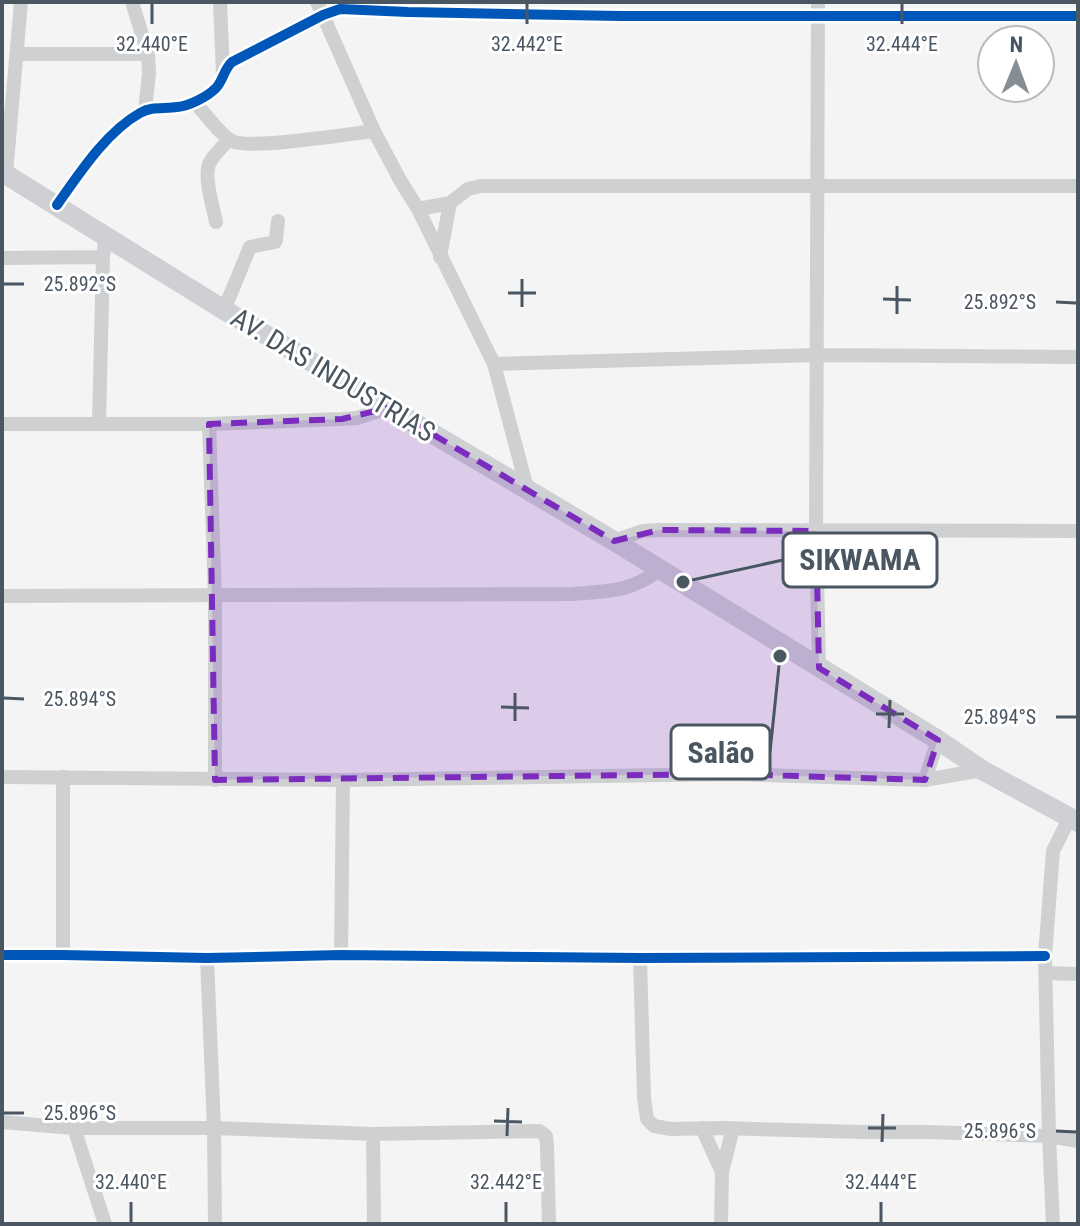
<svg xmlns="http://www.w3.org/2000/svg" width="1080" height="1226" font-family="'Roboto Condensed',sans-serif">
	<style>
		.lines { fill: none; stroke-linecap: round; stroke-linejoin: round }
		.minor { stroke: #ced0d2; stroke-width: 14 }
		.secondary { stroke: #ced0d4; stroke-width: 20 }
		.cycleway-casing { stroke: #fff; stroke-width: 15 }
		.cycleway { stroke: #0057b8; stroke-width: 10 }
		.marked { fill: #7b2cbf; fill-opacity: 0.2; stroke: #7b2cbf; stroke-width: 6; stroke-dasharray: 16 10; stroke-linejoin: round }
		.ticks { fill: none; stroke: #4a5661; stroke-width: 3 }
		.labels { text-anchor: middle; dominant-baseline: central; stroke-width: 6; stroke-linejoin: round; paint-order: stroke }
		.street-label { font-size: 28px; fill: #4a5661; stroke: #fff }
		.ticks-label { font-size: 20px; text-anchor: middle; fill: #4a5661; stroke: #fff; stroke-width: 6; stroke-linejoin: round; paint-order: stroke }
		.leader { fill: none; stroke: #4a5661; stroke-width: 3 }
		.callout-dot { fill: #4a5661; stroke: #fff; stroke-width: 3 }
		.callout { fill: #fff; stroke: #4a5661; stroke-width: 3 }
		.callout-label { font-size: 30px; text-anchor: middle; font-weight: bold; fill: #4a5661 }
	</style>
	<rect width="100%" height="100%" fill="#f4f4f4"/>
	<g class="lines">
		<path class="minor" d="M132,2L148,54L149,73L145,111
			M220,2L223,74
			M317,2L374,131L400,180L418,209L494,364L528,492
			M818,2L816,531L819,668
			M17,54H148
			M194,101C203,111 221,136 232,141C250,150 349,134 374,131
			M6,174L21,2
			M57,205C79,174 106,132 140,113C152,106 164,109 177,107C189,106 207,97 216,88C223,81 224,69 232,62L323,15L340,9L408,12L621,16H1078
			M418,209L450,203L468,189L481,186H1078
			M216,222C213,207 204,179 209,164C213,155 223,147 229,139
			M440,257L450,203
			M2,258L103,257
			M224,310L250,247L275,242L276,240L278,221
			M494,364L818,355L1078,357
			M99,423L103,257L106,236
			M2,424H209L342,419L357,418L388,408
			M209,424L215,596V780
			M614,541L642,531L659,530L1078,531
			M2,596L573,594C607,591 631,592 659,570
			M2,777L343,780L730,774L925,780L982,770
			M63,777V955
			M925,780L938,740
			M2,955H63L207,958L341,955L640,958L1045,956
			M341,955L343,780
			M207,958L214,1128L215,1224
			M640,958L644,1098L647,1119L654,1126L671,1129L722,1128L863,1132H928L1049,1136L1078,1141
			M1046,973L1078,974
			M2,1122L74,1128H214L373,1134L539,1131L546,1136L547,1146L549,1224
			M74,1128L105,1224
			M702,1128L722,1172
			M373,1134L374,1224
			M721,1224L722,1172L733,1128
			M1053,1224L1049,1136L1045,956L1053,851L1070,817"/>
		<path class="secondary" d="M2,172L224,310L614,541L938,740L982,770L1078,822"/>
		<defs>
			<path id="cycleway" d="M57,205C79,174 106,132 140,113C152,106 164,109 177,107C189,106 207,97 216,88C223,81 224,69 232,62L323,15L340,9L408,12L621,16H1078
				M2,955H63L207,958L341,955L640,958L1045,956"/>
		</defs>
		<use href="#cycleway" class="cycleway-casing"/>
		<use href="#cycleway" class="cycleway"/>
	</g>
	<path class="marked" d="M388,408L614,541L659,530L816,531L819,668L938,740L925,780L730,774L215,780L209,424L342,419Z"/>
	<path class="ticks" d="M152,24V4M527,24V4M902,24V4M4,284H24M508,293H536M883,299L911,300M1056,302L1076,303M522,307V279M897,314V286M4,698L24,699M501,707L529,708M876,714H904M1056,717H1076M515,721V693M889,728L890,700M4,1113H24M494,1121L522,1122M868,1128H896M1056,1131L1076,1132M507,1136L508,1108M882,1142L883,1114M131,1222V1202M506,1222V1202M881,1222V1202"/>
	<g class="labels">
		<g class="street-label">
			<text transform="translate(333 375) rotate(31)">AV. DAS INDUSTRIAS</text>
		</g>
	</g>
	<g class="ticks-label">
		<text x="152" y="51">32.440°E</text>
		<text x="527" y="51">32.442°E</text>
		<text x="902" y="51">32.444°E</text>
		<text x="80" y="291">25.892°S</text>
		<text x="1000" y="309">25.892°S</text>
		<text x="80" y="706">25.894°S</text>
		<text x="1000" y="724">25.894°S</text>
		<text x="80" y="1120">25.896°S</text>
		<text x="1000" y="1138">25.896°S</text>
		<text x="131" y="1189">32.440°E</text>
		<text x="506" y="1189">32.442°E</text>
		<text x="881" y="1189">32.444°E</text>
	</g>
	<path class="leader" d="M683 582L783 560M780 656L770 752"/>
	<g class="callout-dot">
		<circle cx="683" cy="582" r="8"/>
		<circle cx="780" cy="656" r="8"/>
	</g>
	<g class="callout">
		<rect x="783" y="533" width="154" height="54" rx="8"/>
		<rect x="671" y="725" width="99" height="54" rx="8"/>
	</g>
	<g class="callout-label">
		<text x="860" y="570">SIKWAMA</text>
		<text x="721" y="763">Salão</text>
	</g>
	<rect width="1080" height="1226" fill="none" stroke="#4a5661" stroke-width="8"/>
	<g transform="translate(1016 64) rotate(1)"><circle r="38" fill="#ffffff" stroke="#b7bbc0" stroke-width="2"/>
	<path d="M0-6L14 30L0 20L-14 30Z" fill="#868d94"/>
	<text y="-12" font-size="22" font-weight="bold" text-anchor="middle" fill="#4a5661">N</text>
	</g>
</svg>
